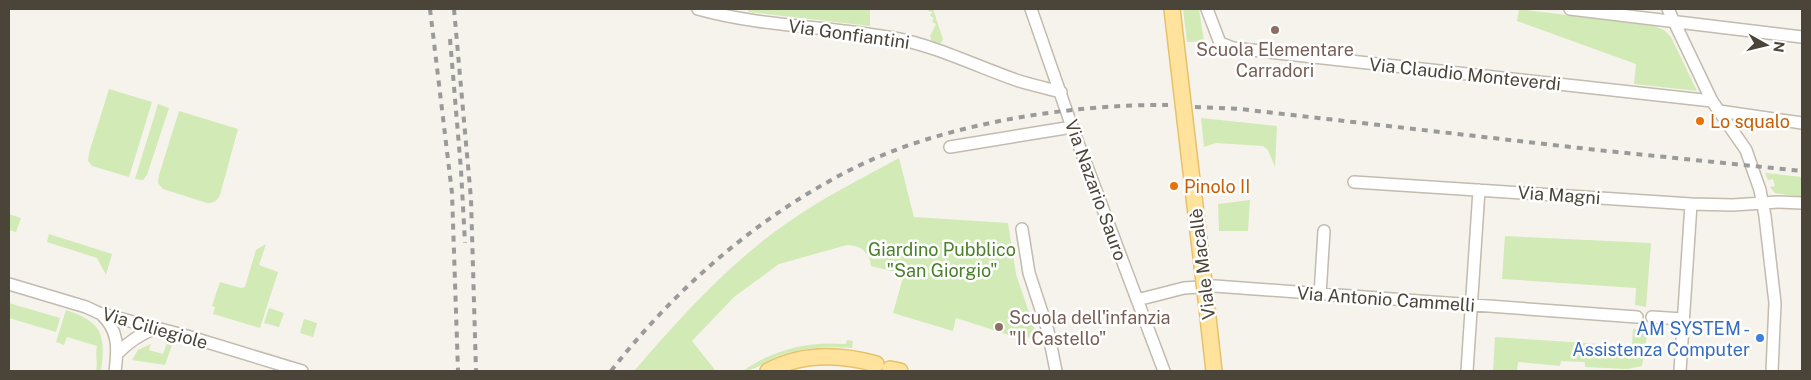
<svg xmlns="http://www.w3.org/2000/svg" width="1811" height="380" font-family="'Public Sans',sans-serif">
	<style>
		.green { fill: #d2eab5 }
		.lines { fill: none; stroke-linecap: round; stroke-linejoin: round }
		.minor-casing { stroke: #c2bbae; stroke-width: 14 }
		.major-casing { stroke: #e6c16a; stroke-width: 18 }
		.minor { stroke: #fff; stroke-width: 11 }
		.major { stroke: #ffe39c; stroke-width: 15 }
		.rail { stroke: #9a9a9a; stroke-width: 4; stroke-dasharray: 6 6; stroke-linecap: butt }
		.major-bridge-casing { stroke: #e6c16a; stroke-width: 18; stroke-linecap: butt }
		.major-bridge { stroke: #ffe39c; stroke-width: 15 }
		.education-dot { fill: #8d6e63; stroke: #fff; stroke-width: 2 }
		.food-dot { fill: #e8710a; stroke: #fff; stroke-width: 2 }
		.shop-dot { fill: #3f7fe0; stroke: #fff; stroke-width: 2 }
		.labels { text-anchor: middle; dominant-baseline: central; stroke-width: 5; stroke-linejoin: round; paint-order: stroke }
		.street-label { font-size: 18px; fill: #4b4439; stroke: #fff }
		.education-label { font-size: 18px; fill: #785e54; stroke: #fff }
		.food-label { font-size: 18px; fill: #c56008; stroke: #fff; text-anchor: start }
		.park-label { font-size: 18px; fill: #4a7f2a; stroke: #fff }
		.shop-label { font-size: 18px; fill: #366cbe; stroke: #fff; text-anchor: end }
	</style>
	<rect width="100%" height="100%" fill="#f6f3ec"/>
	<path class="green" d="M747,9H870V26L749,12Z
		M929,9H933L943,39L941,43L932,42L930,36L936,24L932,22L934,18L930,16L932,12L928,11Z
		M1183,9H1199L1204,41L1187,42Z
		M1519,9L1654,26L1664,30L1671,37L1697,91L1634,84L1636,64L1517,21Z
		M109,89L152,102L129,177L92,166L88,161L89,153Z
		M158,104L169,108L147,175L143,180L135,179Z
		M179,111L238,129L220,195C217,201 214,203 207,203L163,189L158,183L159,175Z
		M1201,118L1277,126L1275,167L1268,150L1263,146L1216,143L1204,147Z
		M899,158L914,217L1008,223L1016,274L1036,333L1019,343L1015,337L956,318L953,331L893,313L904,274L871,266C870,252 860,245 847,245L779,264L734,297L692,341L715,370L713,371H634C680,318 728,264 787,223C822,198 861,179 899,158Z
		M1765,173L1802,177V197L1775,193L1770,187L1775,186L1773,179L1768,180Z
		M1250,200L1248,231H1219L1218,204Z
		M9,214L21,218L16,232L9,230Z
		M49,234L112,254L106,275L97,258L47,242Z
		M1505,236L1651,243L1646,307L1635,305L1636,288L1502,279Z
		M266,244L259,265L278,272L260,328L213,314L215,307L212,306L220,282L241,288L245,287L256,250Z
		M9,303L60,318L56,332L9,318Z
		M269,308L284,313L279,327L264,323Z
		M66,310C102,322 106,334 101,371H96C98,362 95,355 97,346L67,337L64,345L56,342Z
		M304,319L317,323L313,337L300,333Z
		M1633,329L1648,330L1642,366L1627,369L1585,367V362L1561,361L1560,366L1518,362L1517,371H1493L1495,337L1632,346Z
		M847,340L853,341L852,348C827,346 802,347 778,356C767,360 755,371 743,371C774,349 808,341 846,344Z
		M167,343L172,345L165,365L132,360L138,350L151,344L149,350L163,354Z"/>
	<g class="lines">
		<defs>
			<path id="minor" d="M698,9C762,27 829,26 894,38C936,46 976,66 1016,80C1031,85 1046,88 1061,92
				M1031,9L1072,127L1164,371
				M1207,9L1220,43L1233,48L1712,101
				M1570,9L1802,37
				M1668,9L1712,101L1746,150L1760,190L1765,216L1775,303L1772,371
				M1719,111L1802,123
				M950,147L1072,127
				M1354,182L1691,204L1733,205L1778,202L1802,203
				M1022,229L1029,273L1048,331L1056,371
				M9,284L86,307L99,313L187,336L302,371
				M1320,295L1324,231
				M1137,300L1184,288L1215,286L1637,317
				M101,314C119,330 118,349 115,371
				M1652,317L1683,319
				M117,354C129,341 140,334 156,328
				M1467,371L1479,190
				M1680,371L1691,204"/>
			<path id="major" d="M1207,308L1214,371
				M890,369L900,371
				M768,371C802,353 840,354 876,364"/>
		</defs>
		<use href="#minor" class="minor-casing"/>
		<use href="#major" class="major-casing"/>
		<use href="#minor" class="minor"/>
		<use href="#major" class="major"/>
		<path class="rail" d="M430,9L452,193L458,371
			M454,9L471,199L476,371
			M450,39L461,170L465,243
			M1195,107L1240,109L1597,150L1802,171
			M611,371C676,288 757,217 852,169C941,124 1069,104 1169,105"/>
		<defs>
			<path id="major-bridge" d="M1172,9L1207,308"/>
		</defs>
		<use href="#major-bridge" class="major-bridge-casing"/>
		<use href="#major-bridge" class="major-bridge"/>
	</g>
	<g class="education-dot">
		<circle cx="1275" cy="30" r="5"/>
		<circle cx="999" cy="327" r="5"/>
	</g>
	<g class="food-dot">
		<circle cx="1700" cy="121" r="5"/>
		<circle cx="1174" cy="186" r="5"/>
	</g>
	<circle class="shop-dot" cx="1760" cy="338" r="5"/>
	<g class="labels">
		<g class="street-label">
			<text transform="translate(849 34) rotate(8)">Via Gonfiantini</text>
			<text transform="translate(1465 74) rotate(6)">Via Claudio Monteverdi</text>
			<text transform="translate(1096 190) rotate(70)">Via Nazario Sauro</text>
			<text transform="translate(1559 195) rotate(4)">Via Magni</text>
			<text transform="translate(1202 264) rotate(-97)">Viale Macallè</text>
			<text transform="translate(1386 299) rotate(4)">Via Antonio Cammelli</text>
			<text transform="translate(155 328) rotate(16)">Via Ciliegiole</text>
		</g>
		<g class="education-label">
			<text x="1275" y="49">Scuola Elementare<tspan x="1275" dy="21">Carradori</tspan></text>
			<text x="1009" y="317" text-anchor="start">Scuola dell'infanzia<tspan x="1009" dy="21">"Il Castello"</tspan></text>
		</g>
		<g class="food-label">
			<text x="1710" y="121">Lo squalo</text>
			<text x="1184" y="186">Pinolo II</text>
		</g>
		<g class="park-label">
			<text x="942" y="249">Giardino Pubblico<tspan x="942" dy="21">"San Giorgio"</tspan></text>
		</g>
		<g class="shop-label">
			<text x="1750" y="328">AM SYSTEM -<tspan x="1750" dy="21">Assistenza Computer</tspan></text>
		</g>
	</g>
	<rect width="1811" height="380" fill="none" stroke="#4b4439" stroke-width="20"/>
	<g transform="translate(1766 45) rotate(98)" stroke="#ffffff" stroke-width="4" paint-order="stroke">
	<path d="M0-4L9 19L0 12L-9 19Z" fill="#4b4439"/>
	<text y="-8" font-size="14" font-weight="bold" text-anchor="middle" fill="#4b4439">N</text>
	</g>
</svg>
